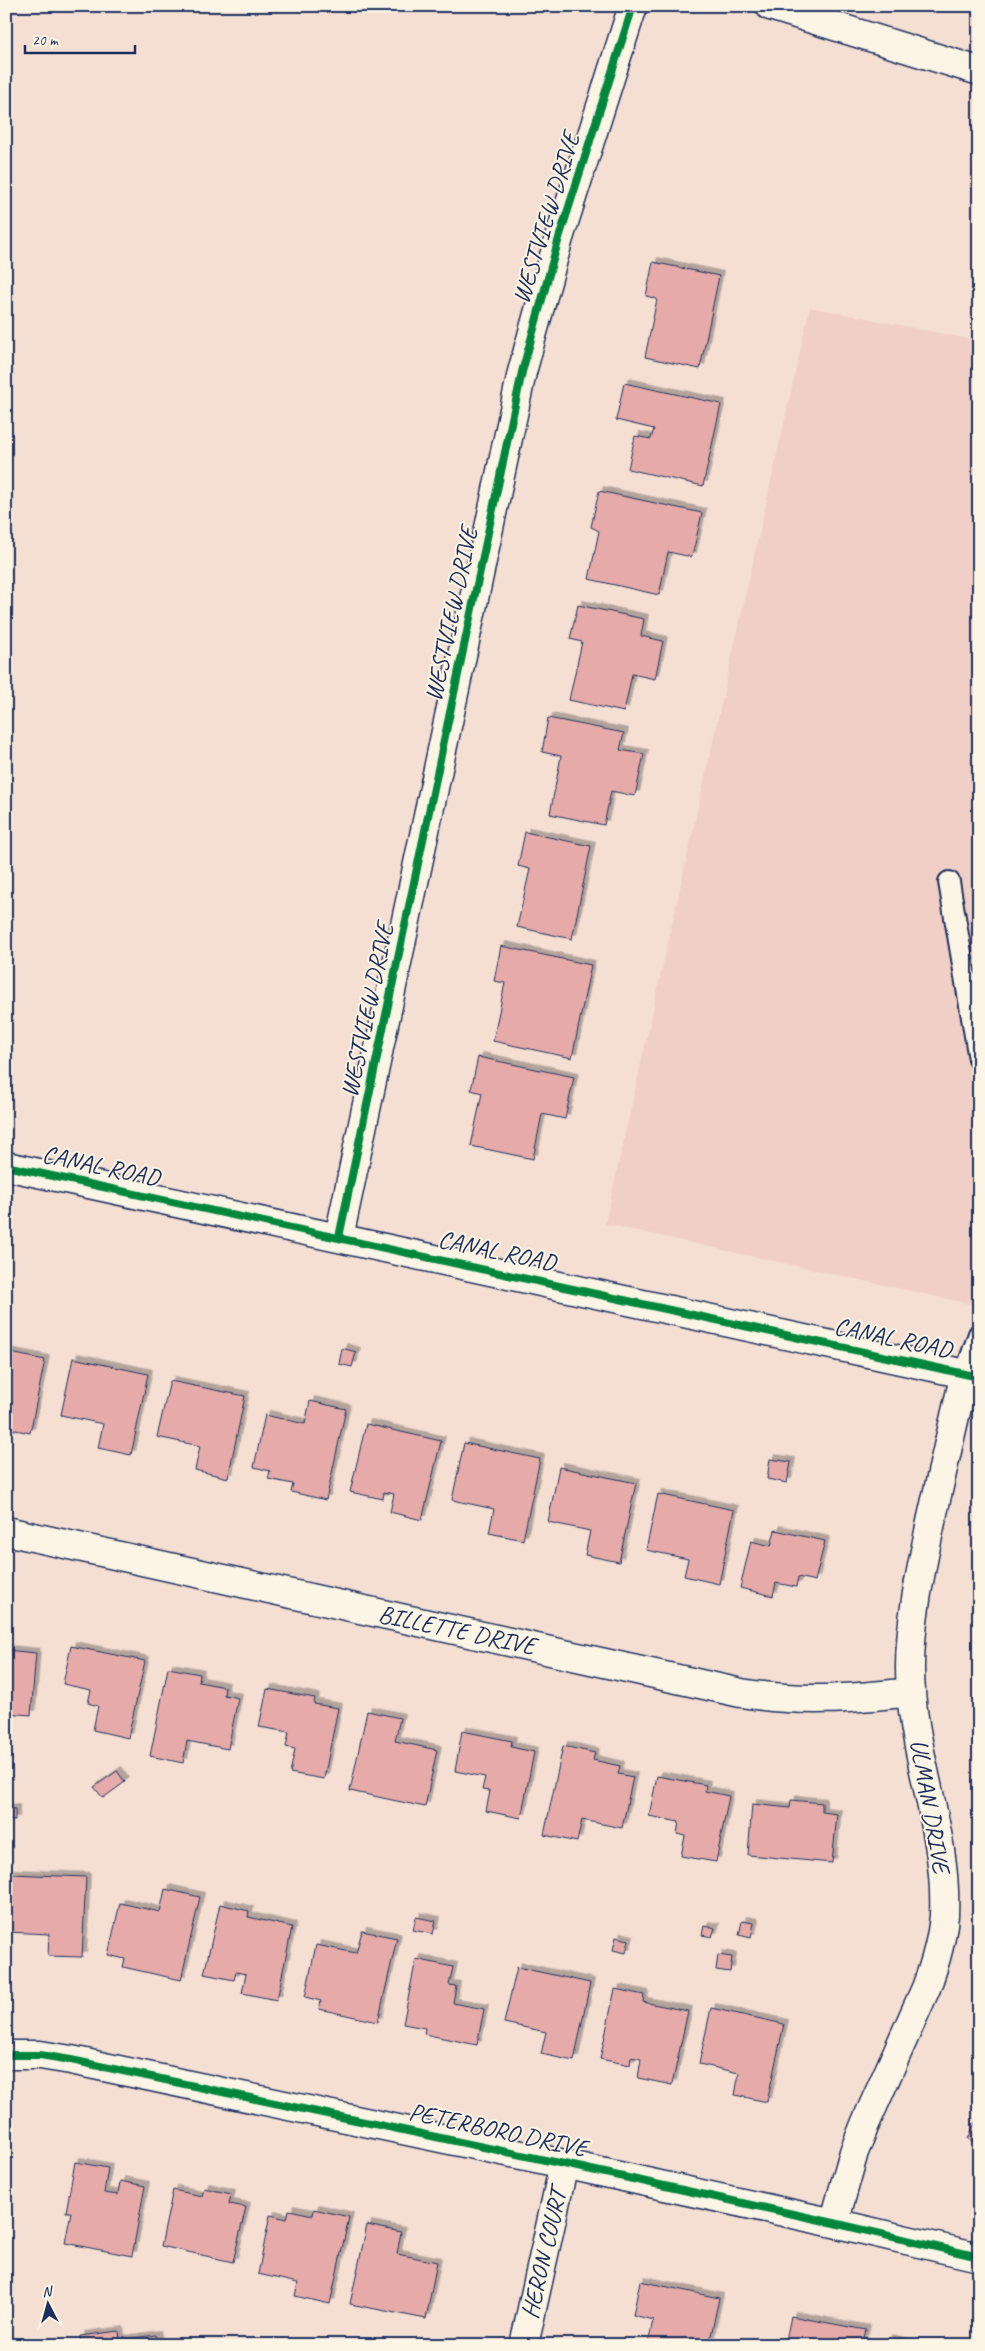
<svg xmlns="http://www.w3.org/2000/svg" width="985" height="2351" font-family="Caveat,sans-serif">
	<style>
		.built { fill: #f0cfc6 }
		.building { fill: #e6aba8; stroke: #1b2f5e; filter: url(#shadow) }
		.lines { fill: none; stroke-linecap: round; stroke-linejoin: round }
		.lane-casing { stroke: #1b2f5e; stroke-width: 24 }
		.street-casing { stroke: #1b2f5e; stroke-width: 31 }
		.secondary-casing { stroke: #1b2f5e; stroke-width: 31 }
		.lane { stroke: #fcf5e5; stroke-width: 20 }
		.street { stroke: #fcf5e5; stroke-width: 28 }
		.secondary { stroke: #fcf5e5; stroke-width: 28 }
		.cycleway-casing { stroke: #fcf5e5; stroke-width: 11 }
		.cycleway { stroke: #00873e; stroke-width: 8 }
		.labels { text-anchor: middle; dominant-baseline: central; stroke-width: 4; stroke-linejoin: round; paint-order: stroke }
		.street-label { font-size: 25px; fill: #1b2f5e; stroke: #fcf5e5 }
	</style>
	<defs>
		<filter id="shadow"><feDropShadow dx="4.5" dy="-4.5" stdDeviation="0" flood-color="#0004"/></filter>
	</defs>
	<rect width="100%" height="100%" fill="#f5dfd3"/>
	<filter id="ink" filterUnits="userSpaceOnUse"><feTurbulence type="fractalNoise" baseFrequency=".02" numOctaves="2"/><feDisplacementMap in="SourceGraphic" scale="10" xChannelSelector="R" yChannelSelector="G"/><feConvolveMatrix kernelMatrix="1 2 1 2 8 2 1 2 1" color-interpolation-filters="sRGB"/></filter>
	<g filter="url(#ink)">
		<path class="built" d="M810,307L979,341V1306L605,1224Z"/>
		<path class="building" d="M653,262L719,276L700,369L645,357L657,299L646,296Z
			M624,383L721,404L703,486L628,469L635,436L651,439L654,429L616,420Z
			M599,491L702,513L692,557L668,552L659,595L589,579L599,531L591,527Z
			M578,605L644,619L641,636L663,641L655,679L632,674L624,712L569,700L582,642L570,639Z
			M548,718L624,733L620,750L644,754L635,796L611,791L604,825L550,814L561,756L542,752Z
			M525,832L591,846L572,939L517,927L530,869L518,866Z
			M501,946L591,965L572,1058L493,1041L505,983L494,981Z
			M478,1057L574,1077L565,1119L542,1114L533,1159L471,1146L482,1093L471,1090Z
			M342,1348L356,1352L352,1367L339,1364Z
			M6,1352L45,1360L30,1433L6,1428Z
			M73,1358L148,1374L131,1455L98,1448L103,1424L61,1415Z
			M170,1381L245,1396L228,1478L195,1470L200,1446L157,1437Z
			M310,1401L346,1409L326,1500L291,1492L293,1484L268,1479L270,1471L254,1467L265,1415L305,1424Z
			M366,1424L441,1441L422,1520L390,1512L394,1494L384,1492L383,1499L350,1492Z
			M464,1443L540,1459L523,1540L489,1533L494,1509L452,1500Z
			M770,1459L791,1462L787,1483L767,1479Z
			M559,1467L636,1483L619,1562L585,1555L590,1531L548,1522Z
			M658,1494L734,1510L719,1584L684,1576L688,1559L646,1550Z
			M775,1530L825,1541L815,1581L798,1577L796,1587L776,1583L773,1596L740,1588L751,1541L771,1546Z
			M71,1646L145,1661L128,1738L93,1730L98,1706L88,1703L91,1690L63,1684Z
			M6,1650L36,1653L31,1715L6,1713Z
			M168,1668L200,1674L199,1682L225,1687L224,1695L238,1698L228,1749L187,1741L183,1763L150,1756Z
			M267,1689L315,1698L314,1704L338,1708L324,1779L290,1773L295,1749L286,1747L289,1732L259,1727Z
			M367,1711L400,1718L395,1741L437,1750L425,1807L350,1791Z
			M462,1731L512,1741L511,1747L534,1752L521,1818L486,1811L490,1791L482,1790L485,1777L455,1771Z
			M563,1746L595,1753L593,1760L620,1766L618,1774L633,1777L622,1828L582,1820L577,1842L544,1835Z
			M117,1771L125,1782L103,1798L94,1787Z
			M657,1776L706,1785L705,1791L729,1796L716,1862L681,1856L685,1836L677,1834L679,1822L649,1816Z
			M791,1800L822,1803V1812L837,1814L832,1863L748,1855L752,1804L790,1808Z
			M6,1808L15,1809V1821L6,1820Z
			M9,1874L86,1877L82,1957L48,1956L49,1934L7,1932Z
			M165,1889L200,1897L181,1980L123,1967L125,1959L108,1955L120,1903L160,1912Z
			M220,1904L249,1911L248,1917L292,1927L277,2000L242,1993L246,1974L236,1972L234,1980L204,1974Z
			M416,1917L436,1921L433,1934L413,1930Z
			M742,1921L754,1923L751,1938L739,1935Z
			M704,1926L715,1928L712,1937L702,1935Z
			M362,1931L397,1938L378,2022L319,2009L321,2001L305,1997L316,1945L356,1953Z
			M616,1937L629,1940L626,1953L613,1950Z
			M718,1955L732,1957L730,1972L716,1970Z
			M416,1959L453,1967L449,1985L456,1986L453,2003L484,2009L477,2045L424,2034L425,2028L403,2024Z
			M517,1967L590,1983L574,2061L541,2054L546,2032L504,2023Z
			M615,1989L644,1995L643,2002L688,2011L672,2085L638,2078L641,2059L631,2057L630,2065L600,2059Z
			M711,2008L784,2024L767,2102L735,2095L739,2073L699,2064Z
			M979,2114V2144L968,2139Z
			M75,2162L108,2168L104,2193L118,2195L120,2181L145,2186L132,2256L65,2243L71,2212H66Z
			M204,2188L231,2194L229,2204L246,2207L233,2262L161,2246L173,2190L202,2196Z
			M314,2209L349,2217L330,2304L295,2296L298,2283L258,2274L270,2215L287,2219L289,2210L313,2215Z
			M367,2225L401,2232L397,2254L437,2262L426,2319L350,2304Z
			M640,2281L719,2298L709,2345H648L653,2320L633,2315Z
			M791,2316L866,2330L862,2345H785Z
			M119,2331L120,2340L156,2335L158,2345H81L80,2336Z
			M888,2339L914,2345H887Z"/>
		<g class="lines">
			<defs>
				<path id="lane" d="M949,882L979,1059
					M965,1374L979,1334"/>
				<path id="street" d="M770,6L979,71
					M339,1237L522,372L559,238L633,6
					M6,1531L741,1693C804,1703 849,1699 911,1692
					M6,2055H40L71,2060L564,2164L834,2223L979,2257
					M834,2223L854,2152L866,2122L926,1988C935,1964 942,1941 944,1915C948,1831 910,1751 910,1668C910,1619 921,1570 931,1522C942,1473 953,1423 965,1374
					M524,2345L564,2164"/>
				<path id="secondary" d="M6,1166L979,1377"/>
			</defs>
			<use href="#lane" class="lane-casing"/>
			<use href="#street" class="street-casing"/>
			<use href="#secondary" class="secondary-casing"/>
			<use href="#lane" class="lane"/>
			<use href="#street" class="street"/>
			<use href="#secondary" class="secondary"/>
			<defs>
				<path id="cycleway" d="M6,1166L979,1377
					M339,1237L522,372L559,238L633,6
					M6,2055H40L71,2060L564,2164L834,2223L979,2257"/>
			</defs>
			<use href="#cycleway" class="cycleway-casing"/>
			<use href="#cycleway" class="cycleway"/>
		</g>
	</g>
	<g class="labels">
		<g class="street-label">
			<text transform="translate(546 218) rotate(-73)">WESTVIEW DRIVE</text>
			<text transform="translate(451 614) rotate(-78)">WESTVIEW DRIVE</text>
			<text transform="translate(367 1010) rotate(-78)">WESTVIEW DRIVE</text>
			<text transform="translate(101 1166) rotate(12)">CANAL ROAD</text>
			<text transform="translate(497 1251) rotate(12)">CANAL ROAD</text>
			<text transform="translate(893 1338) rotate(12)">CANAL ROAD</text>
			<text transform="translate(457 1630) rotate(12)">BILLETTE DRIVE</text>
			<text transform="translate(930 1806) rotate(80)">ULMAN DRIVE</text>
			<text transform="translate(498 2130) rotate(12)">PETERBORO DRIVE</text>
			<text transform="translate(544 2254) rotate(-77)">HERON COURT</text>
		</g>
	</g>
	<rect width="985" height="2351" fill="none" stroke="#fcf5e5" stroke-width="25"/>
	<rect x="12" y="12" width="960" height="2326" fill="none" stroke="#1b2f5e" stroke-width="2" filter="url(#ink)"/>
	<g transform="translate(48 2304) rotate(354)" stroke="#fcf5e5" stroke-width="4" paint-order="stroke">
	<path d="M0-4L9 19L0 12L-9 19Z" fill="#1b2f5e"/>
	<text y="-8" font-size="14" font-weight="bold" text-anchor="middle" fill="#1b2f5e">N</text>
	</g>
	<path d="M25 45v8h110v-8" fill="none" stroke="#1b2f5e" stroke-width="2.5"/>
	<text x="32" y="45" font-size="15" fill="#1b2f5e" stroke="#fcf5e5" stroke-width="4" paint-order="stroke">20 m</text>
</svg>
